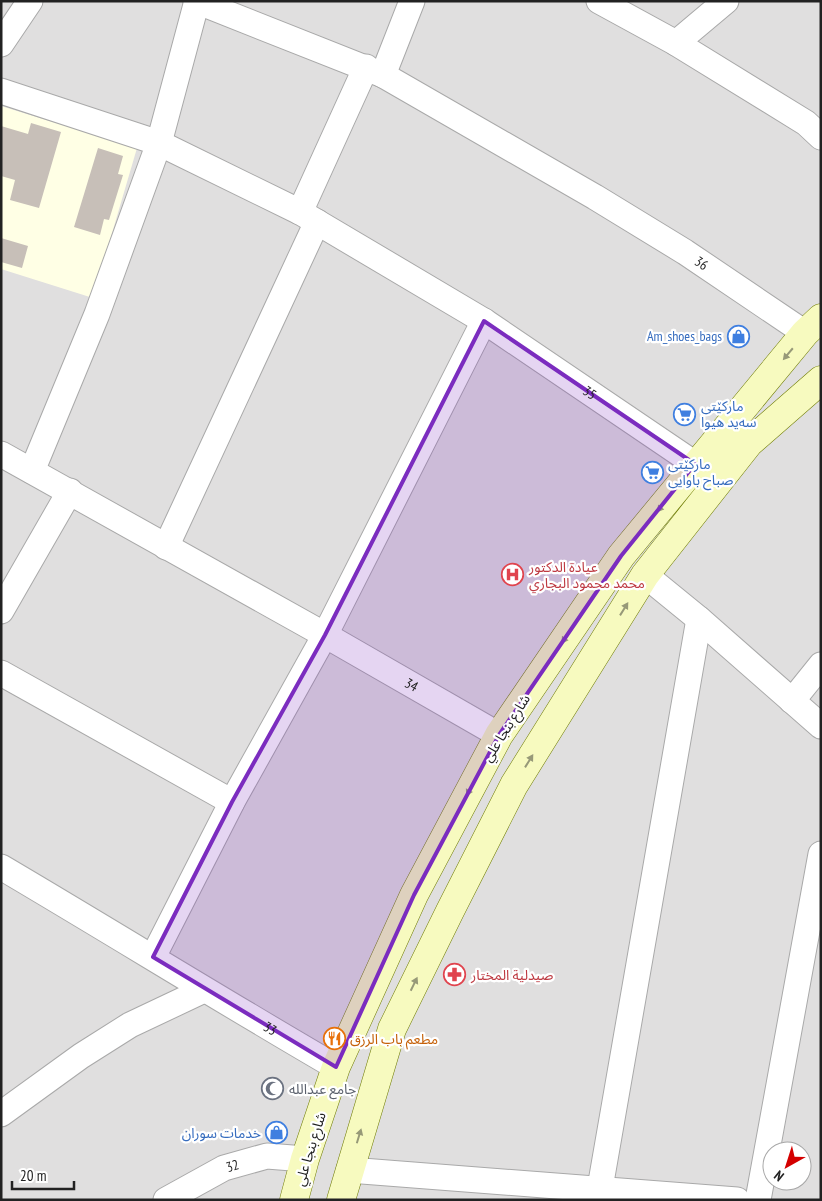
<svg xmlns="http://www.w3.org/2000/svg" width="822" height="1201" font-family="'PT Sans Narrow','Noto Sans Arabic',sans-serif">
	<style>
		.residential { fill: #e0dfdf; fill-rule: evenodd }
		.education { fill: #ffffe5 }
		.building { fill: #c7bfb8 }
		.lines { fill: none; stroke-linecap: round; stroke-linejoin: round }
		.street-casing { stroke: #a9a9a9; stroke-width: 27 }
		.secondary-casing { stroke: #707d05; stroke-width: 29 }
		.street { stroke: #fff; stroke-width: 25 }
		.secondary { stroke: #f7fabf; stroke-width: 28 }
		.oneway { fill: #979978 }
		.marked { fill: #7b2cbf; fill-opacity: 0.2; stroke: #7b2cbf; stroke-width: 4; stroke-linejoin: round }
		.labels { text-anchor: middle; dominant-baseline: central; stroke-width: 4.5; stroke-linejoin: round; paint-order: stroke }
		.street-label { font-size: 14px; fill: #222; stroke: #fff }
		.shop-label { font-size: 14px; fill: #366cbe; stroke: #fff; text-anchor: end }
		.health-label { font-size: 14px; fill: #be3a42; stroke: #fff; text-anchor: start }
		.food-label { font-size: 14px; fill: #c56008; stroke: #fff; text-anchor: start }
		.worship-label { font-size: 14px; fill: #5b616d; stroke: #fff; text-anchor: start }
	</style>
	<rect width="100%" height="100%" fill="#f2efe9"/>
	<path class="residential" d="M1,1H821V1200H1ZM772,1151H802V1181H772Z"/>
	<path class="education" d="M1,106L137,148L93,298L1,269Z"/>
	<path class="building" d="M31,123L61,132L39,208L10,200L15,180L1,176V126L28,134Z
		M98,148L123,156L118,174L123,175L109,220L104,219L100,235L74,227Z
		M1,238L28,246L22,268L1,262Z"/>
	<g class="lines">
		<defs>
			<g id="street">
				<path id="s1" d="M196,1L383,75L595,197L685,252L805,333"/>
				<path d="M599,1L676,43L806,123L821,137"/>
				<path d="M676,43L726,1"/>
				<path d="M1,44L30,1"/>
				<path d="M383,75L412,1"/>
				<path id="s2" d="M1,91L159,143L300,212L484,321L695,464"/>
				<path d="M300,212L366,67"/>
				<path id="s3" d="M1,454L325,635L499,735"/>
				<path d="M32,471L97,314L159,143L197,1"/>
				<path d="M166,547L317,222"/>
				<path d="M645,575L699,619L821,726"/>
				<path d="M1,611L70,491"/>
				<path d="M1,673L232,802"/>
				<path d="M792,701L821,665"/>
				<path id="s4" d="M1,867C113,933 224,1002 336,1067"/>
				<path d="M153,957L232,802L325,635L484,321"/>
				<path d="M1,1114L81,1056L130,1025L204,990"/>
				<path d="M349,1170L737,1200"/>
				<path d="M600,1188L699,619"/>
				<path id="s5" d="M166,1200L224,1168L267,1156L305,1159"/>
				<path d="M758,1200L821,854"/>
			</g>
			<path id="secondary" d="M294,1200L305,1159L336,1067L414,895L499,735L621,556L805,333L821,318
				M341,1200L392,1029L450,911L514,785L645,575L749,443L821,380"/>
		</defs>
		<use href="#street" class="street-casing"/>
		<use href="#secondary" class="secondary-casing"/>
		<use href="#street" class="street"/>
		<use href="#secondary" class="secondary"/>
	</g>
	<defs><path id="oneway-solid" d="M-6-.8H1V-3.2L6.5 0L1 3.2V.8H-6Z" transform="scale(1.25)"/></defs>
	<g class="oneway">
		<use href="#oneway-solid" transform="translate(788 354) rotate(130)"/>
		<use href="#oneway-solid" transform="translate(662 506) rotate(129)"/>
		<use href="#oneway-solid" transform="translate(624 609) rotate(-58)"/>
		<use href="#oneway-solid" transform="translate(566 637) rotate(124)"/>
		<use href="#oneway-solid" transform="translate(529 761) rotate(-58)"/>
		<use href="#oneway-solid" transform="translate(470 789) rotate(118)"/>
		<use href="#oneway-solid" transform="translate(414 984) rotate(-64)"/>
		<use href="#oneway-solid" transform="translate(359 1136) rotate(-73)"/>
	</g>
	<path class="marked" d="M484,321L695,464L621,556L499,735L414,895L336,1067L153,957L232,802L325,635Z"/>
	<defs>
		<symbol id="shop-ring" viewBox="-11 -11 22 22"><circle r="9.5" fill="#fff" stroke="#3f7fe0" stroke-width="1.5"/><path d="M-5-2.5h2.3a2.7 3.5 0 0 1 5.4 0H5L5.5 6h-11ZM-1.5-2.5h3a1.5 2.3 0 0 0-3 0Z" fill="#3f7fe0"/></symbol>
		<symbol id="supermarket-ring" viewBox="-11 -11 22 22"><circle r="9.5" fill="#fff" stroke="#3f7fe0" stroke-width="1.5"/><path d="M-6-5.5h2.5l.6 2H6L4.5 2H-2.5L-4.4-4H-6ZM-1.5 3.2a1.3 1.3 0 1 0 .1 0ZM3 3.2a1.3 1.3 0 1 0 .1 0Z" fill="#3f7fe0"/></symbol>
		<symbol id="hospital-ring" viewBox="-11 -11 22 22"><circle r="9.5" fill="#fff" stroke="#e0444e" stroke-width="1.5"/><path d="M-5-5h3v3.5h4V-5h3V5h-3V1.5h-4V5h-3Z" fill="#e0444e"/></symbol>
		<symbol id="pharmacy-ring" viewBox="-11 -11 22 22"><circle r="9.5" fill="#fff" stroke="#e0444e" stroke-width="1.5"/><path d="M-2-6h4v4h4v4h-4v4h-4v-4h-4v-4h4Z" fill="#e0444e"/></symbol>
		<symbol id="restaurant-ring" viewBox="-11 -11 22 22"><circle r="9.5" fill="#fff" stroke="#e8710a" stroke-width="1.5"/><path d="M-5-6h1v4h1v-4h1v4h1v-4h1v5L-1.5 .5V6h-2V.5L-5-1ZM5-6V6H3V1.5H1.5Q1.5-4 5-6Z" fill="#e8710a"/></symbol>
		<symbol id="mosque-ring" viewBox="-11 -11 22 22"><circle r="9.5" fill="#fff" stroke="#6b7280" stroke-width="1.5"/><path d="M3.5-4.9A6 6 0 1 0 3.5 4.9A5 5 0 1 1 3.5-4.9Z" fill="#6b7280"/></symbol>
	</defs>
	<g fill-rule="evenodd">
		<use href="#shop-ring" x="726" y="324" width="25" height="25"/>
		<use href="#supermarket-ring" x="672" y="402" width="25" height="25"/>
		<use href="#supermarket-ring" x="640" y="460" width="25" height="25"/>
		<use href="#hospital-ring" x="500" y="562" width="25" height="25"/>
		<use href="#pharmacy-ring" x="442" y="962" width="25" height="25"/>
		<use href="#restaurant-ring" x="322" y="1026" width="25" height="25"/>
		<use href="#mosque-ring" x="260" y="1076" width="25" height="25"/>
		<use href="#shop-ring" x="264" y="1120" width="25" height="25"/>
	</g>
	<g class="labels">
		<g class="street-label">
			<text stroke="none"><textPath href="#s1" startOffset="571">36</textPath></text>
			<text stroke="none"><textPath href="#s2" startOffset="665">35</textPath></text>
			<text stroke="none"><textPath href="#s3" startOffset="471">34</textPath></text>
			<text transform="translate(506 728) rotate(-58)">شارع بنجا علي</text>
			<text stroke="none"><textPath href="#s4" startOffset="314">33</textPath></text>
			<text transform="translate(310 1149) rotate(-73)">شارع بنجا علي</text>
			<text stroke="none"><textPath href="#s5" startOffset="75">32</textPath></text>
		</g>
		<g class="shop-label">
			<text x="722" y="336">Am_shoes_bags</text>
			<text x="701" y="406" text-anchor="start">مارکێتی<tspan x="701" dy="16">سەید هیوا</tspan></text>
			<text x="668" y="464" text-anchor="start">مارکێتی<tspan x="668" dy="16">صباح باوایی</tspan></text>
			<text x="261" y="1133">خدمات سوران</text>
		</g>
		<g class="health-label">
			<text x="529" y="567">عيادة الدكتور<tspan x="529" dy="16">محمد محمود البجاري</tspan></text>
			<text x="471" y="975">صيدلية المختار</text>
		</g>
		<g class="food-label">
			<text x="350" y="1039">مطعم باب الرزق</text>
		</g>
		<g class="worship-label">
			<text x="289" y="1089">جامع عبدالله</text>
		</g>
	</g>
	<rect width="822" height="1201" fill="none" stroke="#222222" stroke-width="5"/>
	<g transform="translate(787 1166) rotate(219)"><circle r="24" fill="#ffffff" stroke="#a7a7a7"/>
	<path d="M0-4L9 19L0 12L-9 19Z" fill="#d40000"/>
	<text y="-8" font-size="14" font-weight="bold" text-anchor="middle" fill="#222222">N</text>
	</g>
	<path d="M12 1181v8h62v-8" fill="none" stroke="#222222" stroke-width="2.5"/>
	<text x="20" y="1181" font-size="15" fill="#222222" stroke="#ffffff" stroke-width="4" paint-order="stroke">20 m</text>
</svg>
